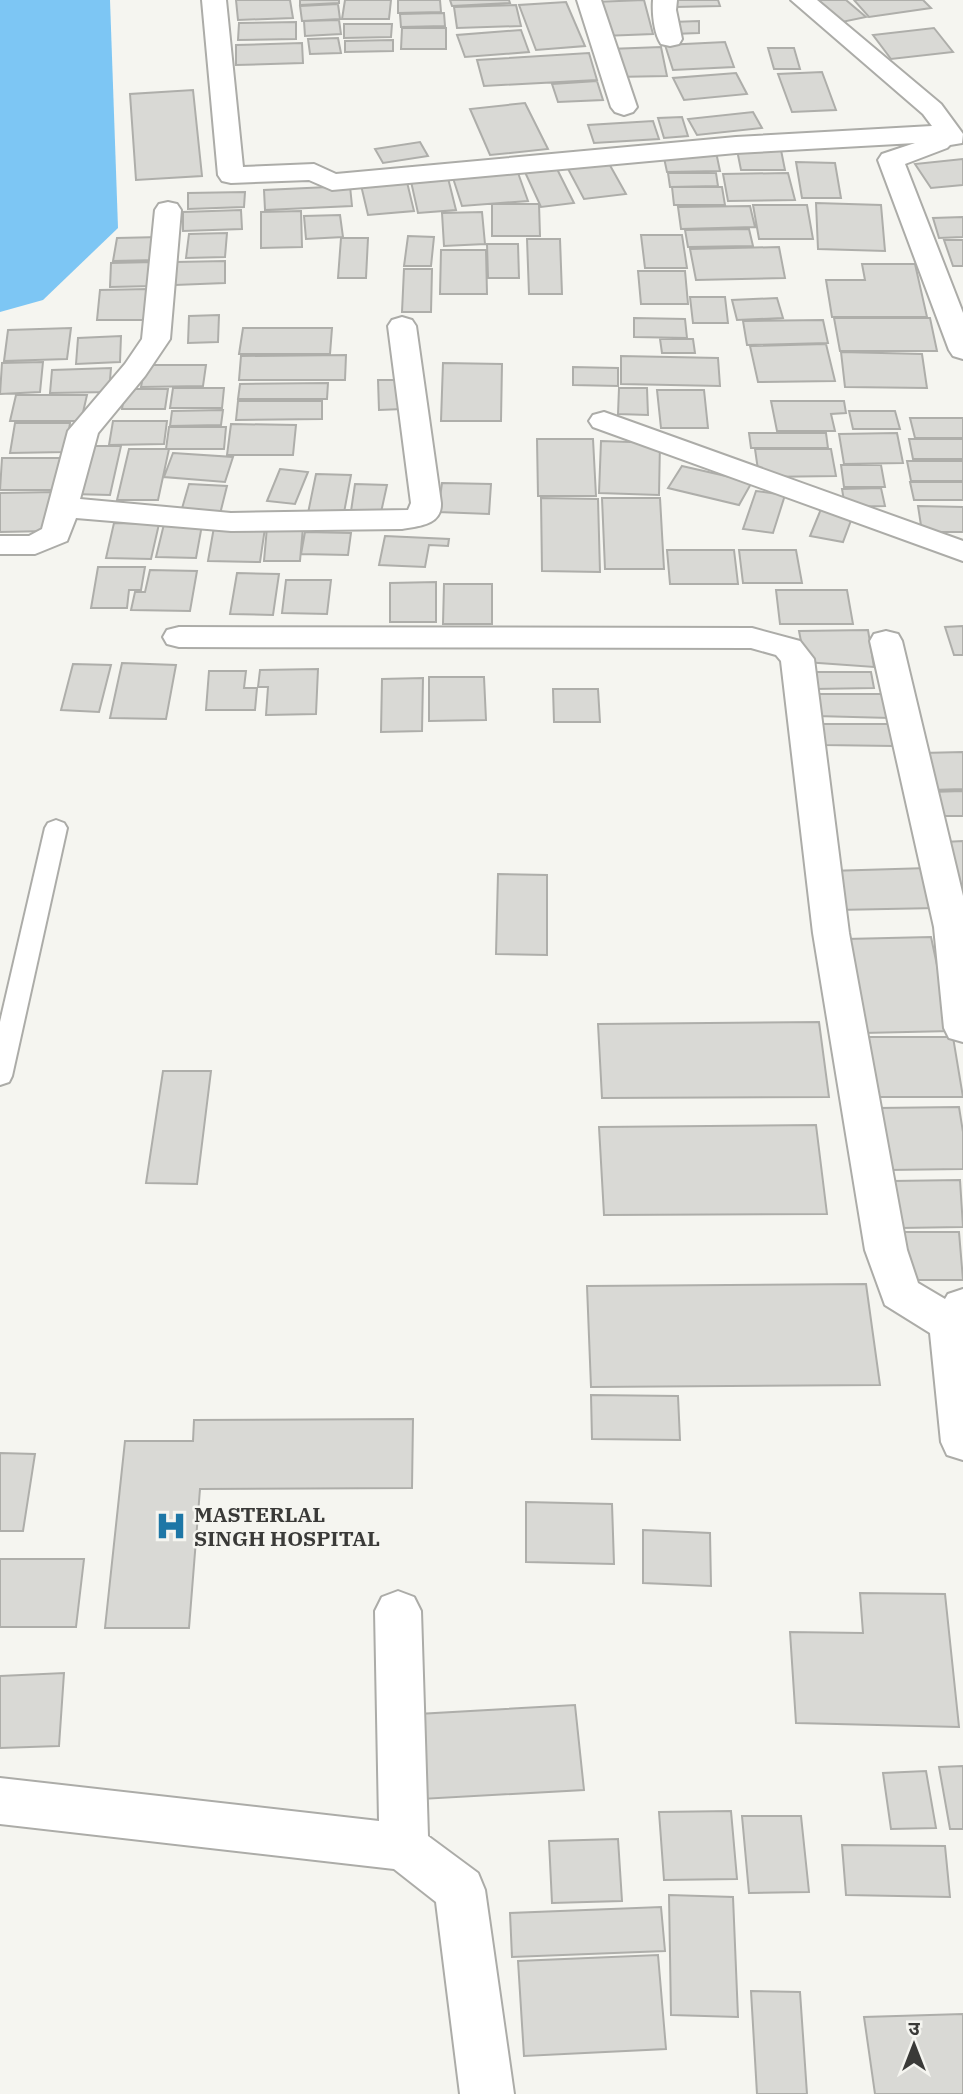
<svg xmlns="http://www.w3.org/2000/svg" width="963" height="2094" font-family="'IBM Plex Serif','Noto Sans Devanagari',serif">
	<style>
		.water { fill: #7dc6f4 }
		.building { fill: #d9d9d5; stroke: #aeaeaa; stroke-width: 2 }
		.lines { fill: none; stroke-linecap: round; stroke-linejoin: round }
		.lane-casing { stroke: #acaca8; stroke-width: 4 }
		.street-casing { stroke: #acaca8; stroke-width: 4 }
		.lane { fill: #fff; fill-rule: evenodd }
		.street { fill: #fff; fill-rule: evenodd }
		.labels { text-anchor: middle; dominant-baseline: central; stroke-width: 5; stroke-linejoin: round; paint-order: stroke }
		.poi-label { font-size: 21px; font-weight: bold; fill: #3a3a38; stroke: #f5f5f0; text-anchor: start }
	</style>
	<rect width="100%" height="100%" fill="#f5f5f0"/>
	<path class="water" d="M0,0H110L118,228L43,300L0,312Z"/>
	<path class="building" d="M236,0H290L293,18L238,20Z
		M300,0H339V3L300,5Z
		M345,0H391L389,19H342Z
		M398,0H440L441,12L398,13Z
		M450,0H509L510,3L452,6Z
		M644,0L653,34L603,36L594,2Z
		M673,0H718L720,6L675,7Z
		M816,0H846L866,17L842,22Z
		M854,0H923L931,8L869,17Z
		M566,2L585,46L536,50L519,5Z
		M338,4L340,19L302,21L300,6Z
		M516,5L521,26L457,28L454,7Z
		M444,13L445,26L401,27L400,14Z
		M339,20L341,34L305,36L304,21Z
		M699,21V33L673,34L672,22Z
		M296,22V39L238,40L239,23Z
		M344,24H392L391,37L344,38Z
		M402,28H446V49H401Z
		M934,28L953,52L891,59L873,35Z
		M521,30L529,52L465,57L457,35Z
		M338,38L341,53L310,54L308,39Z
		M393,40V51L345,52V41Z
		M725,42L734,67L673,70L665,45Z
		M302,43L303,63L236,65V45Z
		M661,47L667,76L614,77L609,49Z
		M768,48H794L800,69H774Z
		M589,53L597,80L484,86L477,60Z
		M822,72L836,110L792,112L778,74Z
		M736,73L747,94L684,100L673,78Z
		M597,81L603,100L558,102L552,84Z
		M193,90L202,176L136,180L130,94Z
		M525,103L548,149L490,155L470,109Z
		M753,112L762,128L697,135L688,119Z
		M682,117L688,136L664,138L658,118Z
		M653,121L659,139L594,143L588,125Z
		M420,142L428,156L383,163L375,149Z
		M737,150H781L785,170H741Z
		M716,152L720,171L667,172L663,153Z
		M963,159V185L931,188L915,164Z
		M607,160L626,194L584,199L566,165Z
		M796,162L835,163L841,198H802Z
		M556,167L574,203L541,207L524,170Z
		M517,170L528,201L462,206L452,175Z
		M668,173H716L718,186L670,187Z
		M788,173L795,200L728,201L723,174Z
		M447,174L456,210L418,213L410,177Z
		M406,178L414,211L368,215L360,181Z
		M350,186L352,206L265,210L264,190Z
		M672,187H722L725,205H674Z
		M245,192L244,207L188,209V193Z
		M816,203L881,205L885,251L818,249Z
		M492,204H539L540,236H492Z
		M753,205H807L813,239H759Z
		M750,206L755,227L681,229L678,207Z
		M241,210L242,229L183,231V212Z
		M301,211L302,247L261,248V212Z
		M482,212L485,244L444,246L442,213Z
		M340,215L343,237L306,239L304,216Z
		M963,217V237L939,238L933,218Z
		M749,229L753,246L688,247L685,230Z
		M227,233L225,257L186,258L189,234Z
		M641,235H682L687,268H645Z
		M408,236L434,237L431,266H404Z
		M160,237L157,260L113,261L117,238Z
		M341,238H368L366,278H338Z
		M527,239H560L562,294H529Z
		M944,240H963V266H953Z
		M487,244H518L519,278H488Z
		M779,247L785,278L696,280L690,249Z
		M441,250H486L487,294H440Z
		M225,261V283L175,285L176,262Z
		M154,262L153,286L110,287L111,263Z
		M862,264H915L927,317H832L826,280H865Z
		M404,269H432L431,312H402Z
		M638,271H685L688,304H641Z
		M148,289L145,320H97L100,290Z
		M690,297H725L728,323H693Z
		M777,298L783,318L737,320L732,300Z
		M219,315L218,342L188,343L189,316Z
		M634,318L685,319L687,338L634,337Z
		M834,318H930L937,351H840Z
		M823,320L828,343L747,345L743,321Z
		M71,328L67,359L4,361L8,330Z
		M243,328H332L330,354H239Z
		M121,336L120,362L76,364L78,338Z
		M660,339H693L695,353H662Z
		M826,344L835,381L758,382L750,346Z
		M841,352L922,354L927,388L845,387Z
		M346,355L345,380H239L241,356Z
		M621,356L718,358L720,386L621,384Z
		M43,362L40,392L0,394L2,363Z
		M443,363L502,364L501,421H441Z
		M145,365H206L203,386L141,387Z
		M573,367L618,368V386L573,385Z
		M111,368L109,392L50,393L52,370Z
		M378,380H402L403,409L379,410Z
		M328,383L327,399H238L240,384Z
		M173,388H224L222,408H170Z
		M619,388H647L648,415L618,414Z
		M125,389H168L165,409H122Z
		M657,390H704L708,428H661Z
		M16,395H87L81,421H10Z
		M238,401H322V419L236,420Z
		M771,401H844L846,413L831,414L835,431H777Z
		M223,410L221,425L170,426L172,411Z
		M849,411H895L900,429H853Z
		M910,418H963V438H915Z
		M113,421H167L164,444L109,445Z
		M15,423H70L66,452L10,453Z
		M231,424L296,425L293,455H227Z
		M169,427H226L224,449H166Z
		M749,433H826L828,448H751Z
		M897,433L903,463L844,464L839,434Z
		M537,439H593L596,496H538Z
		M909,439H963V459H913Z
		M601,441L660,443L659,495L599,493Z
		M84,446H121L110,495L72,494Z
		M129,449H169L158,500H117Z
		M755,449H831L836,476L759,477Z
		M173,453L233,457L225,482L164,477Z
		M2,458H64L58,490H0Z
		M907,461H963V481H911Z
		M841,465H881L885,487H844Z
		M682,466L752,482L739,505L668,488Z
		M280,469L308,472L295,504L267,501Z
		M316,474L351,475L343,518H307Z
		M910,482H963V500H914Z
		M442,483L491,484L489,514L438,512Z
		M189,484L227,486L220,514L181,512Z
		M355,484L387,485L380,517L350,518Z
		M881,488L885,506L845,507L842,489Z
		M756,491L785,495L773,533L743,529Z
		M55,492L48,531L0,532V493Z
		M541,498L598,499L600,572L542,571Z
		M602,498H660L664,569H605Z
		M918,506L963,507V532H922Z
		M821,509L853,515L843,542L810,536Z
		M114,523L159,524L151,559L106,558Z
		M164,524L202,525L196,558L156,557Z
		M214,527L265,528L260,562L208,561Z
		M267,527H303L300,561H264Z
		M305,532L351,533L348,555L301,554Z
		M385,536L449,539L448,546L429,545L425,567L379,565Z
		M667,550H734L738,584H670Z
		M739,550H796L802,583H743Z
		M98,567H145L141,590H129L127,608H91Z
		M150,570L197,571L190,611L131,610L135,592H145Z
		M237,573L279,574L273,615L230,614Z
		M286,580H331L327,614L282,613Z
		M436,582V622H390V583Z
		M444,584H492V624H443Z
		M776,590H847L853,624H780Z
		M963,626V655H954L945,627Z
		M868,630L874,667L805,662L799,631Z
		M122,663L176,665L166,719L110,718Z
		M73,664L111,665L99,712L61,710Z
		M318,669L316,714L266,715L268,687H258L260,670Z
		M209,671H246L244,688H257L255,710H206Z
		M811,672H871L874,688L814,689Z
		M429,677H484L486,720L429,721Z
		M423,678L422,731L381,732L382,679Z
		M553,689H598L600,722H554Z
		M811,694H885L890,718L816,716Z
		M820,724H889L893,746L823,745Z
		M963,752V789L931,790L922,753Z
		M963,791V816H935L930,792Z
		M963,841V886H954L944,842Z
		M928,868L937,908L836,910L829,871Z
		M498,874L547,875V955L496,954Z
		M931,937L951,1031L863,1033L846,939Z
		M819,1022L829,1097L602,1098L598,1024Z
		M862,1037H953L963,1097H871Z
		M163,1071H211L197,1184L146,1183Z
		M959,1107L963,1132V1169L888,1170L878,1108Z
		M816,1125L827,1214L604,1215L599,1127Z
		M960,1180L963,1227L900,1228L893,1181Z
		M902,1232H959L963,1280H910Z
		M866,1284L880,1385L591,1387L587,1286Z
		M591,1395L678,1396L680,1440L592,1439Z
		M413,1419L412,1488L200,1489L189,1628H105L125,1441H193L194,1420Z
		M0,1453L35,1454L23,1531H0Z
		M526,1502L612,1504L614,1564L526,1562Z
		M643,1530L710,1533L711,1586L643,1583Z
		M0,1559H84L76,1627H0Z
		M860,1593L945,1594L959,1727L796,1723L790,1632L863,1633Z
		M64,1673L59,1746L0,1748V1676Z
		M575,1705L584,1790L421,1799L418,1714Z
		M963,1766V1829H950L939,1767Z
		M926,1771L936,1828L891,1829L883,1773Z
		M731,1811L737,1879L664,1880L659,1812Z
		M742,1816H801L809,1892L749,1893Z
		M618,1839L622,1901L552,1903L549,1841Z
		M842,1845L945,1846L950,1897L846,1895Z
		M669,1895L733,1897L738,2017L671,2015Z
		M661,1907L665,1951L512,1957L510,1913Z
		M658,1955L666,2049L524,2056L518,1961Z
		M751,1991L800,1992L807,2094H757Z
		M963,2014V2094H875L864,2017Z"/>
	<g class="lines">
		<defs>
			<path id="lane" d="M56,820L64,823L67,828L12,1076L9,1082L0,1085V1022L45,828L48,823Z"/>
			<path id="street" d="M202,0H226L243,167L314,164L336,174L736,137L932,126L923,114L791,0H817L941,104L963,134L962,143L950,145L947,148L905,164L963,313V359L953,356L949,350L878,160L882,154L915,143L736,153L332,190L309,180L231,183L222,181L218,175Z
				M577,0H601L637,107L633,112L624,115L615,112L611,107Z
				M653,0H677L676,10L682,39L679,44L670,46L661,44C654,33 652,14 653,0Z
				M168,202L177,204L181,210L170,339L145,376L98,433L80,499L231,513L408,510L411,503L388,326L392,320L402,317L412,320L416,326L441,503C442,525 419,526 402,529L231,531L76,518L67,541L35,554H0V536H29L42,529L68,431L125,364L142,339L155,210L159,204Z
				M604,412L963,541V561L593,427L589,421L593,415Z
				M179,627L752,628L800,641L814,659L849,933L907,1250L918,1283L945,1299L948,1294L963,1289V1460L947,1455L941,1442L930,1333L885,1305L865,1250L813,933L781,661L776,655L751,648L179,647L167,644L163,637L167,630Z
				M886,631L898,634L902,641L963,896V1042L949,1038L944,1028L934,927L870,641L874,634Z
				M398,1591L414,1597L421,1611L428,1836L478,1873L485,1890L514,2094H460L436,1902L394,1869L0,1824V1778L379,1821L375,1611L382,1597Z"/>
		</defs>
		<use href="#lane" class="lane-casing"/>
		<use href="#street" class="street-casing"/>
		<use href="#lane" class="lane"/>
		<use href="#street" class="street"/>
	</g>
	<defs>
		<symbol id="hospital-bare" viewBox="-9 -9 18 18"><path d="M-5-5h3v3.5h4V-5h3V5h-3V1.5h-4V5h-3Z" fill="#1e77a6" stroke="#f5f5f0" stroke-width="2.5" paint-order="stroke"/></symbol>
	</defs>
	<g fill-rule="evenodd">
		<use href="#hospital-bare" x="149" y="1504" width="44" height="44"/>
	</g>
	<g class="labels">
		<g class="poi-label">
			<text x="194" y="1514">MASTERLAL<tspan x="194" dy="24">SINGH HOSPITAL</tspan></text>
		</g>
	</g>
	<g transform="translate(914 2045)" stroke="#f5f5f0" stroke-width="5" paint-order="stroke">
	<path d="M0-5L12 26L0 18L-12 26Z" fill="#3a3a38"/>
	<text y="-10" font-size="19" font-weight="bold" text-anchor="middle" fill="#3a3a38">उ</text>
	</g>
</svg>
